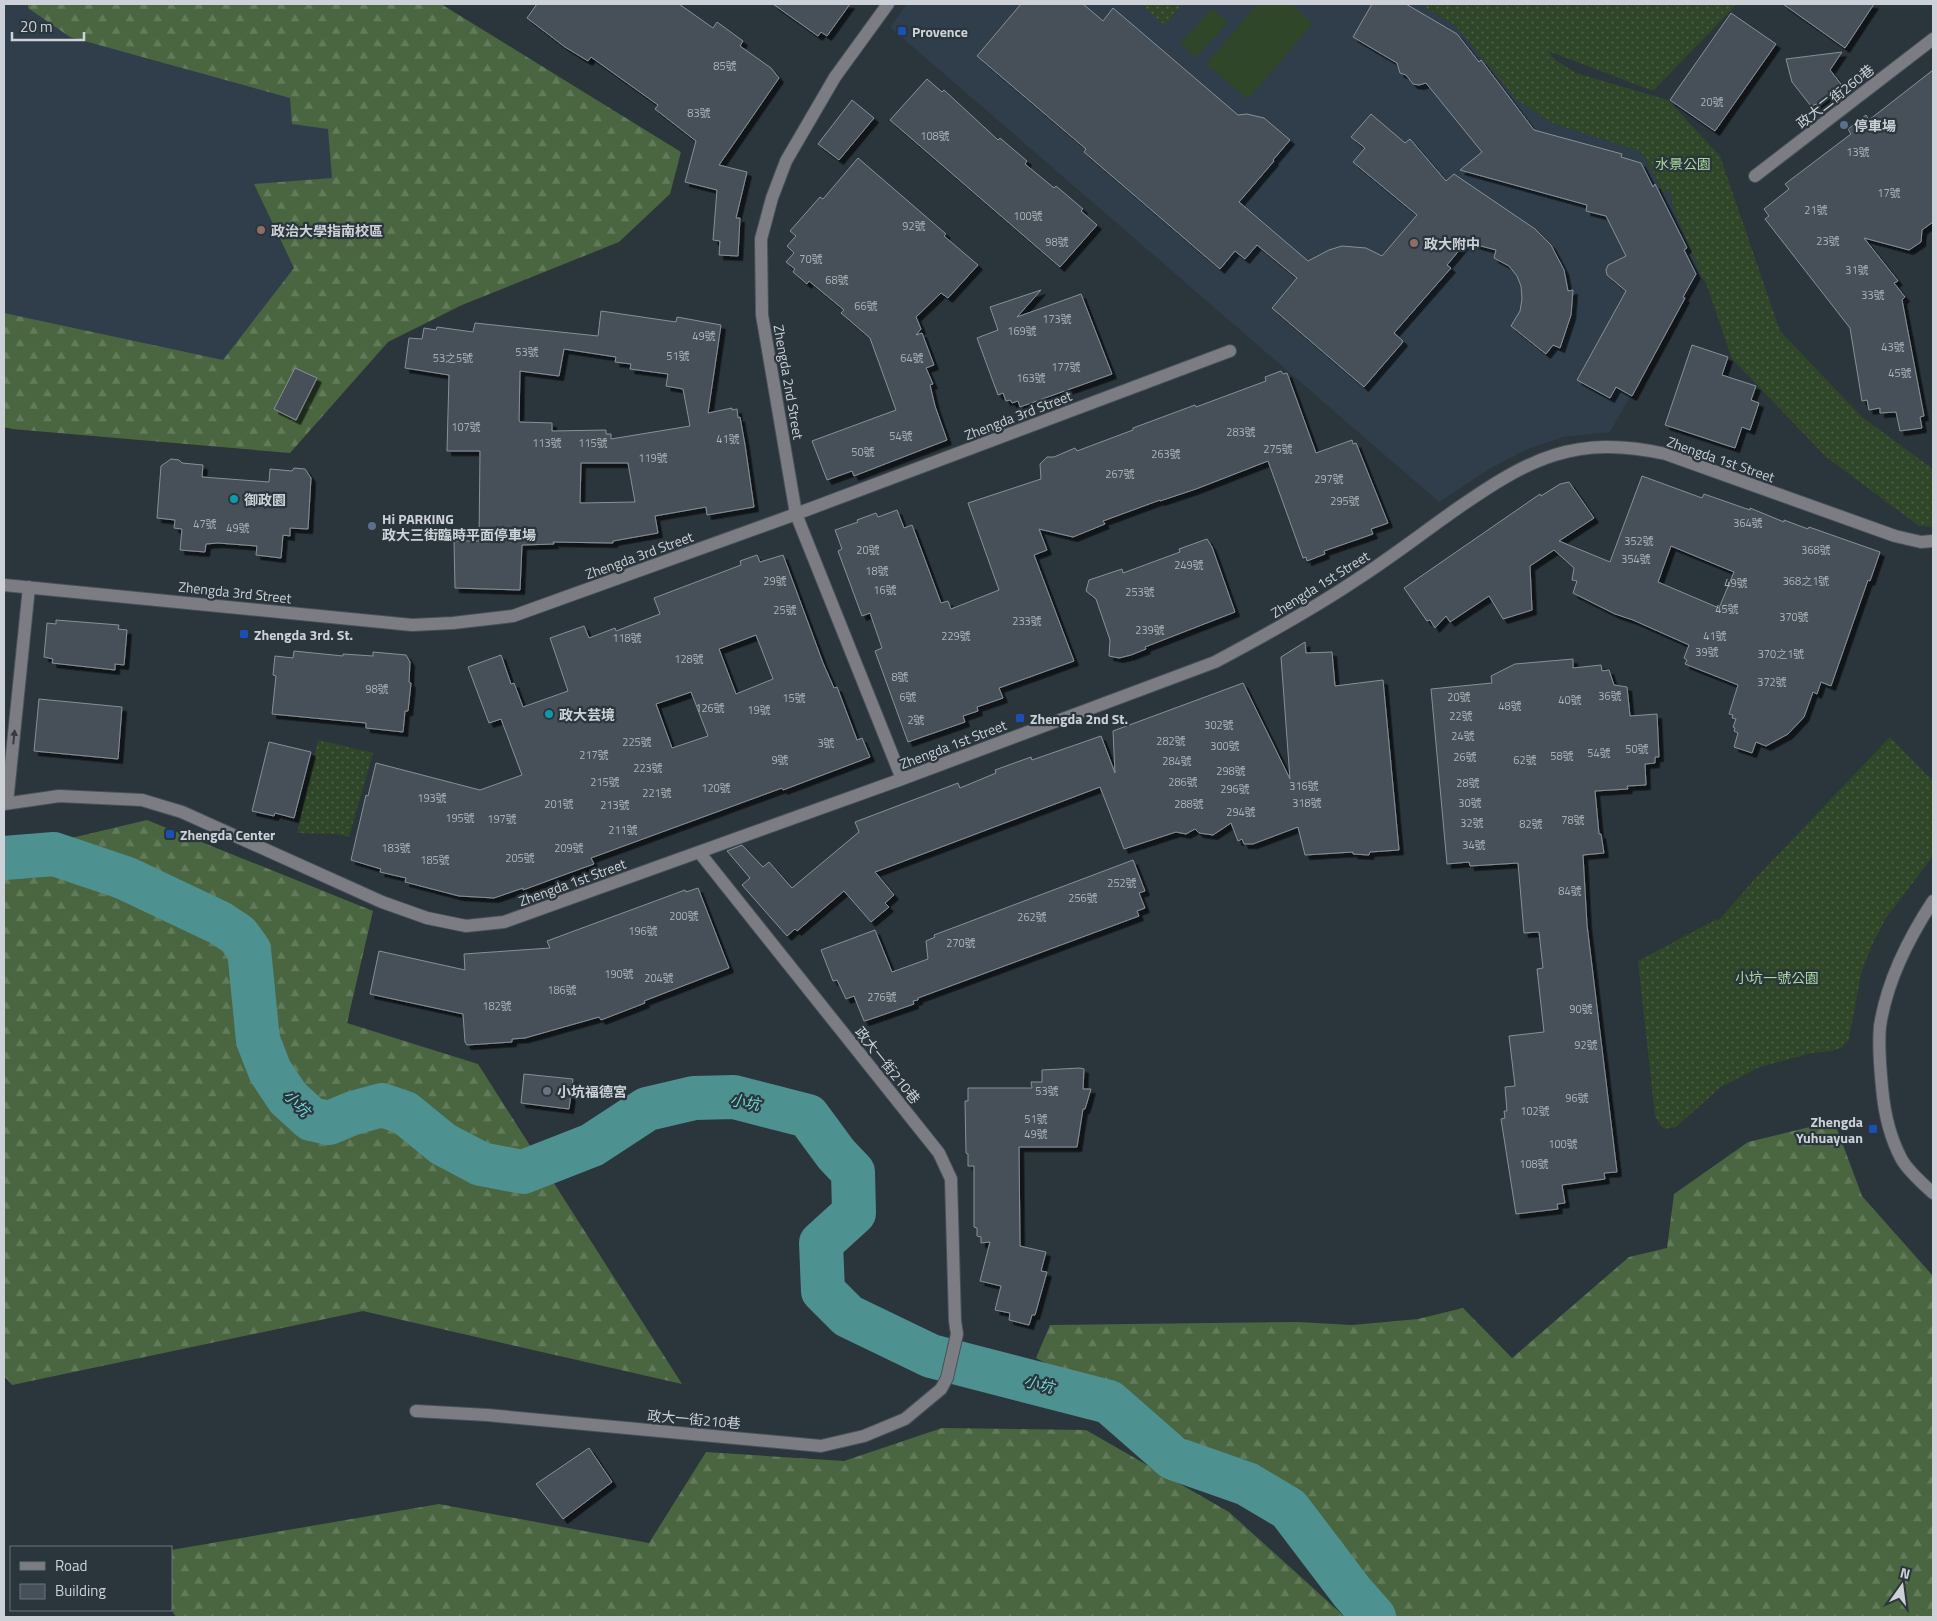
<svg xmlns="http://www.w3.org/2000/svg" width="1937" height="1621" font-family="'Titillium Web','Noto Sans TC',sans-serif">
	<style>
		.built { fill: #2f3e4a }
		.grass { fill: url(#grass-dots) }
		.forest { fill: url(#forest-firs) }
		.pitch { fill: #2f4628 }
		.lines { fill: none; stroke-linecap: round; stroke-linejoin: round }
		.river { stroke: #4e9191; stroke-width: 44 }
		.building { fill: #465058; stroke: #859099; fill-rule: evenodd; filter: url(#shadow) }
		.minor-casing { stroke: #485158; stroke-width: 14 }
		.minor { stroke: #7c7d83; stroke-width: 12 }
		.oneway { fill: #333c43 }
		.transit-dot { fill: #1a4fb4; stroke: #2b353c; stroke-width: 2 }
		.service-dot { fill: #5c6f8a; stroke: #2b353c; stroke-width: 2 }
		.education-dot { fill: #8d6e63; stroke: #2b353c; stroke-width: 2 }
		.culture-dot { fill: #0f9aa8; stroke: #2b353c; stroke-width: 2 }
		.worship-dot { fill: #6b7280; stroke: #2b353c; stroke-width: 2 }
		.labels { text-anchor: middle; dominant-baseline: central; stroke-width: 4.5; stroke-linejoin: round; paint-order: stroke }
		.number-label { font-size: 11px; fill: #aab2b7 }
		.poi-label { font-size: 14px; font-weight: bold; fill: #ccd2d7; stroke: #2b353c; text-anchor: start }
		.street-label { font-size: 14px; fill: #ccd2d7; stroke: #2b353c }
		.park-label { font-size: 14px; fill: #aada9c; stroke: #2b353c }
		.water-label { font-size: 15px; font-style: italic; fill: #71dadb; stroke: #2b353c }
	</style>
	<defs>
		<pattern id="grass-dots" width="8" height="8" patternUnits="userSpaceOnUse" patternTransform="scale(1.25)"><rect width="8" height="8" fill="#2f4628"/><path d="M2 2h.1M6 6h.1" fill="none" stroke="#4c6046" stroke-width="1.8" stroke-linecap="round"/></pattern>
		<pattern id="forest-firs" width="22" height="20" patternUnits="userSpaceOnUse" patternTransform="scale(1.25)"><rect width="22" height="20" fill="#496640"/><path d="M5 1l3.5 6h-7zM16 11l3.5 6h-7z" fill="#627b5b"/></pattern>
		<filter id="shadow"><feDropShadow dx="4.5" dy="4.5" stdDeviation="0" flood-color="#0009"/></filter>
	</defs>
	<rect width="100%" height="100%" fill="#2b353c"/>
	<path class="built" d="M4,4H432L623,184L229,385L4,371Z
		M907,4H1420L1456,26L1518,100L1554,124L1636,150L1644,156L1663,192L1669,190L1674,209L1702,277L1689,294L1610,432L1563,437L1525,450L1491,468L1439,502L890,27Z"/>
	<path class="grass" d="M1140,4H1182L1165,25Z
		M1420,4H1737L1653,91L1548,51L1554,59L1576,73L1668,100L1720,156L1780,331L1862,417L1933,469V527L1919,526L1826,457L1732,359L1706,283L1702,277L1674,209L1669,190L1663,192L1644,156L1636,150L1554,124L1517,100L1456,26Z
		M1890,737L1933,781V856L1886,918L1872,945L1861,974L1849,1039L1843,1047L1832,1051L1812,1053L1760,1067L1721,1087L1676,1127L1666,1129L1661,1127L1655,1116L1638,961L1717,919L1719,920L1752,882Z
		M318,740L373,753L349,837L335,834L297,833Z"/>
	<path class="forest" d="M28,4H441L681,152L670,194L619,242L462,305L388,342L290,453L12,429L4,427V313L223,360L294,268L254,184L332,178L328,129L292,124L290,98L70,37L28,8Z
		M147,820L373,911L347,1023L478,1064L682,1384L363,1311L12,1385L4,1376V854Z
		M1834,1121L1862,1196L1933,1276V1617H1394L1282,1491L1036,1358L1050,1325L1298,1322L1352,1325L1418,1319L1463,1308L1512,1358L1629,1257L1667,1248L1674,1194L1748,1142Z
		M942,1428L1086,1430L1229,1512L1345,1617H176L171,1609V1550L439,1504L649,1543L706,1452L844,1461Z"/>
	<path class="pitch" d="M1257,4H1291L1313,23L1248,99L1206,64Z
		M1212,8L1228,22L1196,57L1180,43Z"/>
	<g class="lines">
		<path class="river" d="M4,858L54,854L125,878L220,923L238,935L249,950L258,1040L270,1071L288,1098L311,1119L329,1123L353,1113L382,1105L405,1113L443,1144L481,1164L523,1172L592,1145L647,1109L694,1098L734,1097L808,1116L836,1154L853,1172L854,1213L821,1243L823,1291L848,1316L931,1356L1109,1402L1173,1458L1247,1484L1289,1509L1352,1592L1374,1617"/>
	</g>
	<path class="building" d="M537,4H679L713,28L717,22L743,41L740,46L771,68L779,78L719,165L747,172L736,218H740L738,256L719,255L720,241L713,240L717,190L685,182L696,141L655,109L658,105L591,57L588,61L565,47L527,18Z
		M773,4H850L827,36L821,32L818,36Z
		M1021,4H1083L1103,21L1113,8L1238,115L1247,114L1264,118L1290,140L1273,160L1274,161L1239,202L1308,261L1329,250L1342,246L1366,248L1382,256L1417,215L1353,162L1365,148L1351,137L1371,114L1405,143L1410,139L1446,181L1454,174L1535,229L1551,245L1564,270L1568,291L1573,290L1571,315L1560,348L1553,345L1546,354L1511,326L1520,311L1522,299L1521,286L1517,276L1509,266L1494,258L1496,250L1466,242L1447,265L1451,268L1394,333L1403,341L1402,343L1364,387L1272,308L1297,278L1257,245L1245,259L1235,251L1220,269L1084,152L1086,149L977,56Z
		M1372,4H1406L1457,34L1479,62L1481,60L1534,130L1622,154L1621,157L1641,163L1653,187L1655,184L1687,248L1684,250L1696,274L1683,297L1685,298L1632,396L1616,387L1610,398L1577,380L1626,291L1607,275L1606,270L1608,265L1626,256L1606,216L1586,211L1587,205L1460,170L1482,152L1426,83L1419,85L1413,84L1406,75L1400,73L1397,63L1353,37Z
		M1783,4H1874L1845,48Z
		M1731,13L1776,44L1715,131L1670,100Z
		M1842,52L1830,70L1841,84L1826,101L1811,106L1792,82L1786,59Z
		M1933,70V222L1922,230L1921,242L1909,250L1864,238L1898,281L1894,283L1905,297L1902,300L1924,416L1920,417L1922,428L1900,431L1896,412L1880,413V408L1869,410L1867,400L1862,401L1850,328L1765,219L1769,216L1764,209L1789,189L1785,184L1851,134L1848,129L1866,115L1869,120Z
		M927,79L942,92L944,90L998,140L1000,138L1007,144L1027,161L1025,164L1054,188L1056,186L1083,209L1081,211L1097,225L1060,267L890,120Z
		M852,100L874,118L839,160L818,144Z
		M858,158L946,234L944,236L978,265L948,298L941,293L916,317L921,329L916,335L922,333L934,365L926,368L933,384L930,385L935,406L947,440L854,476L852,471L827,480L812,441L896,410L870,338L841,313L844,310L809,281L807,284L793,272L795,269L786,262L794,253L787,246L796,236L790,231L820,197L823,199Z
		M1041,290L1017,317L1081,294L1112,374L1020,407L1018,401L1012,403L1010,400L1006,401L1003,393L998,395L977,338L998,330L990,307Z
		M601,311L676,322L677,317L721,325L708,413L732,408V410L737,409L738,418L740,417L745,445L754,507L707,515L706,507L655,516L658,533L613,541V543L553,542L554,544L522,545L520,590L455,588L454,541H479L480,451H447L449,375L405,368L409,338L422,339L424,328L436,330L437,327L473,332L475,323L598,336ZM564,349L616,357L615,362L631,364L630,369L668,374L666,386L683,389L690,426L611,439V434H606V430L552,431V423L520,422L519,421L520,371L559,376ZM581,463H628L635,502L580,503Z
		M1692,345L1728,357L1722,375L1756,386L1751,400L1759,403L1750,430L1742,427L1735,448L1665,425Z
		M295,368L317,378L296,420L274,409Z
		M1281,371L1283,374L1287,373L1316,453L1352,440L1353,444L1356,443L1388,523L1371,529L1373,534L1324,551L1325,554L1307,561L1306,557L1303,558L1268,461L1196,489L1160,501V500L1103,521L1105,524L1073,537L1039,529L1047,550L1034,555L1074,661L999,688L1003,698L977,707L978,711L963,716L965,722L908,742L875,651L882,648L870,613L862,616L838,551L842,549L835,530L858,522L857,520L876,513L878,517L897,510L904,528L912,525L941,603L948,601L951,609L999,590L968,503L1041,479L1040,464L1047,457H1054L1075,448L1077,451L1133,430V428L1195,405L1196,407L1266,381L1265,377Z
		M171,459L179,460L182,463L203,465L202,477L269,482L270,469L292,471L294,468L305,469L311,478L308,529L290,528V536L283,535L281,558L256,555L257,546L218,543L206,544L205,552L180,550L182,529L174,528L175,520L157,518L161,466Z
		M1642,476L1702,498L1704,494L1750,510V508L1784,522V520L1808,529L1809,527L1880,552L1870,581L1868,580L1831,686L1821,682L1817,694L1813,692L1804,717L1788,734L1766,746L1756,742L1752,753L1734,747L1738,733L1734,731L1735,728L1733,727L1736,719L1732,718L1733,715L1729,714L1738,685L1685,664L1687,660L1684,658L1689,645L1633,620L1615,614L1573,593L1577,581L1572,580L1574,568L1554,550L1530,566L1532,610L1503,619L1489,596L1450,622L1446,616L1435,628L1430,620L1427,621L1404,588L1540,494L1541,496L1560,484L1569,482L1594,518L1559,541L1610,562ZM1671,546L1734,572L1719,608L1658,582Z
		M1207,539L1212,547L1235,612L1145,647L1146,649L1131,655L1119,658L1109,656L1110,640L1096,599L1086,591L1089,580L1122,569L1123,573L1180,552L1179,549Z
		M757,555L760,562L783,555L823,663L834,688L837,687L857,740L862,738L870,757L783,790L782,788L591,858L594,864L569,873L523,890V888L494,898L459,896L405,882L406,878L380,872L381,869L351,860L366,795L368,796L376,763L480,790L522,775L501,719L489,723L468,667L501,655L511,684L514,683L523,707L568,691L550,638L584,626L589,638L615,628L616,631L660,614L654,598L741,565L740,561ZM756,635L773,679L736,694L719,649ZM691,692L708,736L672,748L656,704Z
		M56,620L119,625L118,629L127,630L124,665L115,664V670L52,663L53,659L44,657L47,623L56,624Z
		M1305,642L1306,653L1332,652L1335,686L1383,680L1399,850L1370,852L1369,855L1353,854V852L1305,855L1298,827L1253,844H1244L1242,839L1238,841L1231,823L1213,835L1199,833L1195,829L1186,834L1176,832L1124,849L1100,787L875,872L894,895L885,903L889,907L871,922L844,891L797,931L795,929L787,936L742,885L750,878L727,851L742,845L763,867L769,862L792,888L859,832L855,822L958,783L960,788L996,773L995,770L1031,757L1032,760L1101,736L1115,773L1113,731L1243,683L1290,779L1281,657Z
		M294,651L343,656V654L373,656V652L406,655L410,662L409,682L411,683L408,711H405L403,732L366,728V723L272,714L276,676L273,675L275,656L293,658Z
		M1573,659V668L1601,665L1602,671L1609,670L1614,685L1627,687L1630,716L1657,714L1659,757H1655V763L1645,764L1646,785L1627,786L1628,789L1595,791L1599,834H1601L1604,853L1583,855L1587,925L1617,1172L1604,1173L1605,1179L1562,1185L1565,1203L1557,1204L1558,1209L1516,1214L1501,1119L1505,1118L1504,1111H1507L1505,1087L1515,1086L1509,1036L1544,1032L1537,969L1543,968L1539,932L1524,933L1518,863L1470,866L1469,862L1447,864L1431,689L1492,683L1491,676L1515,664Z
		M39,699L122,707L118,759L34,751Z
		M269,742L311,752L294,818L275,813L274,816L252,811Z
		M1133,860L1145,891L1139,893L1145,908L1137,911L1139,916L918,998V1000L913,1001L914,1004L868,1020L864,1021L854,996L846,999L837,980L833,981L821,950L875,930L892,972L928,959L926,941L935,937L934,935Z
		M698,888L729,968L644,1001L645,1003L601,1020L599,1017L525,1038L512,1039V1042L467,1045L465,1042L463,1014L370,994L379,951L465,970L464,954L550,948L547,941L685,890L686,892Z
		M1080,1068L1084,1069L1083,1089H1091L1085,1109H1083L1077,1147H1019L1020,1246L1046,1252L1041,1271L1047,1272L1035,1315H1032L1029,1325L1009,1320L1010,1313L995,1310L1001,1286L980,1281L990,1242L981,1243V1237L977,1236V1228L974,1227V1166H968V1154L966,1153L965,1101H968V1088H1032L1031,1082H1042V1070Z
		M524,1074L573,1079L569,1109L521,1103Z
		M589,1448L612,1482L563,1519L536,1484Z"/>
	<g class="lines">
		<defs>
			<path id="minor" d="M888,4L835,77L786,161L772,198L761,239L762,315L796,514L902,779
				M1755,176L1933,39
				M4,585L412,625L453,623L513,616L796,514L1230,351
				M7,803L29,587
				M4,804L59,796L142,800L182,812L382,902L427,918L466,926L504,922L902,779L1215,662C1264,636 1313,609 1359,578C1393,556 1425,531 1458,508C1530,458 1576,434 1666,454L1895,536L1921,542L1933,541
				M1933,901C1908,939 1887,980 1880,1026C1878,1046 1880,1067 1882,1087C1884,1111 1890,1138 1902,1160C1908,1170 1924,1185 1933,1193
				M416,1411L487,1415L821,1446L864,1436L905,1419L941,1389L947,1378L957,1334L955,1321L951,1179L939,1153L699,852"/>
		</defs>
		<use href="#minor" class="minor-casing"/>
		<use href="#minor" class="minor"/>
	</g>
	<defs><path id="oneway-solid" d="M-6-.8H1V-3.2L6.5 0L1 3.2V.8H-6Z" transform="scale(1.25)"/></defs>
	<use class="oneway" href="#oneway-solid" transform="translate(14 737) rotate(-84)"/>
	<g class="transit-dot">
		<rect x="897" y="26" width="10" height="10" rx="2.5"/>
		<rect x="239" y="629" width="10" height="10" rx="2.5"/>
		<rect x="1015" y="713" width="10" height="10" rx="2.5"/>
		<rect x="165" y="829" width="10" height="10" rx="2.5"/>
		<rect x="1868" y="1124" width="10" height="10" rx="2.5"/>
	</g>
	<g class="service-dot">
		<circle cx="1844" cy="125" r="5"/>
		<circle cx="372" cy="526" r="5"/>
	</g>
	<g class="education-dot">
		<circle cx="261" cy="230" r="5"/>
		<circle cx="1414" cy="243" r="5"/>
	</g>
	<g class="culture-dot">
		<circle cx="234" cy="499" r="5"/>
		<circle cx="549" cy="714" r="5"/>
	</g>
	<circle class="worship-dot" cx="547" cy="1091" r="5"/>
	<g class="labels">
		<g class="number-label">
			<text x="725" y="66">85號</text>
			<text x="1712" y="102">20號</text>
			<text x="699" y="113">83號</text>
			<text x="935" y="136">108號</text>
			<text x="1858" y="152">13號</text>
			<text x="1889" y="193">17號</text>
			<text x="1816" y="210">21號</text>
			<text x="1028" y="216">100號</text>
			<text x="914" y="226">92號</text>
			<text x="1828" y="241">23號</text>
			<text x="1057" y="242">98號</text>
			<text x="811" y="259">70號</text>
			<text x="1857" y="270">31號</text>
			<text x="837" y="280">68號</text>
			<text x="1873" y="295">33號</text>
			<text x="866" y="306">66號</text>
			<text x="1057" y="319">173號</text>
			<text x="1022" y="331">169號</text>
			<text x="704" y="336">49號</text>
			<text x="1893" y="347">43號</text>
			<text x="527" y="352">53號</text>
			<text x="678" y="356">51號</text>
			<text x="453" y="358">53之5號</text>
			<text x="912" y="358">64號</text>
			<text x="1066" y="367">177號</text>
			<text x="1900" y="373">45號</text>
			<text x="1031" y="378">163號</text>
			<text x="466" y="427">107號</text>
			<text x="1241" y="432">283號</text>
			<text x="901" y="436">54號</text>
			<text x="728" y="439">41號</text>
			<text x="547" y="443">113號</text>
			<text x="593" y="443">115號</text>
			<text x="1278" y="449">275號</text>
			<text x="863" y="452">50號</text>
			<text x="1166" y="454">263號</text>
			<text x="653" y="458">119號</text>
			<text x="1120" y="474">267號</text>
			<text x="1329" y="479">297號</text>
			<text x="1345" y="501">295號</text>
			<text x="1748" y="523">364號</text>
			<text x="205" y="524">47號</text>
			<text x="238" y="528">49號</text>
			<text x="1639" y="541">352號</text>
			<text x="868" y="550">20號</text>
			<text x="1816" y="550">368號</text>
			<text x="1636" y="559">354號</text>
			<text x="1189" y="565">249號</text>
			<text x="877" y="571">18號</text>
			<text x="775" y="581">29號</text>
			<text x="1806" y="581">368之1號</text>
			<text x="1736" y="583">49號</text>
			<text x="885" y="590">16號</text>
			<text x="1140" y="592">253號</text>
			<text x="1727" y="609">45號</text>
			<text x="785" y="610">25號</text>
			<text x="1794" y="617">370號</text>
			<text x="1027" y="621">233號</text>
			<text x="1150" y="630">239號</text>
			<text x="956" y="636">229號</text>
			<text x="1715" y="636">41號</text>
			<text x="627" y="638">118號</text>
			<text x="1707" y="652">39號</text>
			<text x="1781" y="654">370之1號</text>
			<text x="689" y="659">128號</text>
			<text x="900" y="677">8號</text>
			<text x="1772" y="682">372號</text>
			<text x="377" y="689">98號</text>
			<text x="1610" y="696">36號</text>
			<text x="908" y="697">6號</text>
			<text x="1459" y="697">20號</text>
			<text x="794" y="698">15號</text>
			<text x="1570" y="700">40號</text>
			<text x="1510" y="706">48號</text>
			<text x="710" y="708">126號</text>
			<text x="759" y="710">19號</text>
			<text x="1461" y="716">22號</text>
			<text x="916" y="720">2號</text>
			<text x="1219" y="725">302號</text>
			<text x="1463" y="736">24號</text>
			<text x="1171" y="741">282號</text>
			<text x="637" y="742">225號</text>
			<text x="826" y="743">3號</text>
			<text x="1225" y="746">300號</text>
			<text x="1637" y="749">50號</text>
			<text x="1599" y="753">54號</text>
			<text x="594" y="755">217號</text>
			<text x="1562" y="756">58號</text>
			<text x="1465" y="757">26號</text>
			<text x="780" y="760">9號</text>
			<text x="1525" y="760">62號</text>
			<text x="1177" y="761">284號</text>
			<text x="648" y="768">223號</text>
			<text x="1231" y="771">298號</text>
			<text x="605" y="782">215號</text>
			<text x="1183" y="782">286號</text>
			<text x="1468" y="783">28號</text>
			<text x="1304" y="786">316號</text>
			<text x="716" y="788">120號</text>
			<text x="1235" y="789">296號</text>
			<text x="657" y="793">221號</text>
			<text x="432" y="798">193號</text>
			<text x="1307" y="803">318號</text>
			<text x="1470" y="803">30號</text>
			<text x="559" y="804">201號</text>
			<text x="1189" y="804">288號</text>
			<text x="615" y="805">213號</text>
			<text x="1241" y="812">294號</text>
			<text x="460" y="818">195號</text>
			<text x="502" y="819">197號</text>
			<text x="1573" y="820">78號</text>
			<text x="1472" y="823">32號</text>
			<text x="1531" y="824">82號</text>
			<text x="623" y="830">211號</text>
			<text x="1474" y="845">34號</text>
			<text x="396" y="848">183號</text>
			<text x="569" y="848">209號</text>
			<text x="520" y="858">205號</text>
			<text x="435" y="860">185號</text>
			<text x="1122" y="883">252號</text>
			<text x="1570" y="891">84號</text>
			<text x="1083" y="898">256號</text>
			<text x="684" y="916">200號</text>
			<text x="1032" y="917">262號</text>
			<text x="643" y="931">196號</text>
			<text x="961" y="943">270號</text>
			<text x="619" y="974">190號</text>
			<text x="659" y="978">204號</text>
			<text x="562" y="990">186號</text>
			<text x="882" y="997">276號</text>
			<text x="497" y="1006">182號</text>
			<text x="1581" y="1009">90號</text>
			<text x="1586" y="1045">92號</text>
			<text x="1047" y="1091">53號</text>
			<text x="1577" y="1098">96號</text>
			<text x="1535" y="1111">102號</text>
			<text x="1036" y="1119">51號</text>
			<text x="1036" y="1134">49號</text>
			<text x="1563" y="1144">100號</text>
			<text x="1534" y="1164">108號</text>
		</g>
		<g class="poi-label">
			<text x="912" y="31">Provence</text>
			<text x="1854" y="125">停車場</text>
			<text x="271" y="230">政治大學指南校區</text>
			<text x="1424" y="243">政大附中</text>
			<text x="244" y="499">御政園</text>
			<text x="382" y="518">Hi PARKING<tspan x="382" dy="16">政大三街臨時平面停車場</tspan></text>
			<text x="254" y="634">Zhengda 3rd. St.</text>
			<text x="559" y="714">政大芸境</text>
			<text x="1030" y="718">Zhengda 2nd St.</text>
			<text x="180" y="834">Zhengda Center</text>
			<text x="557" y="1091">小坑福德宮</text>
			<text x="1863" y="1121" text-anchor="end">Zhengda<tspan x="1863" dy="16">Yuhuayuan</tspan></text>
		</g>
		<g class="street-label">
			<text transform="translate(1835 96) rotate(-38)">政大二街260巷</text>
			<text transform="translate(789 382) rotate(80)">Zhengda 2nd Street</text>
			<text transform="translate(1018 415) rotate(-21)">Zhengda 3rd Street</text>
			<text transform="translate(1721 459) rotate(19)">Zhengda 1st Street</text>
			<text transform="translate(639 555) rotate(-20)">Zhengda 3rd Street</text>
			<text transform="translate(1320 584) rotate(-32)">Zhengda 1st Street</text>
			<text transform="translate(235 592) rotate(6)">Zhengda 3rd Street</text>
			<text transform="translate(953 744) rotate(-21)">Zhengda 1st Street</text>
			<text transform="translate(572 882) rotate(-20)">Zhengda 1st Street</text>
			<text transform="translate(888 1065) rotate(51)">政大一街210巷</text>
			<text transform="translate(694 1419) rotate(5)">政大一街210巷</text>
		</g>
		<g class="park-label">
			<text x="1683" y="163">水景公園</text>
			<text x="1777" y="977">小坑一號公園</text>
		</g>
		<g class="water-label">
			<text transform="translate(745 1102) rotate(10)">小坑</text>
			<text transform="translate(297 1103) rotate(46)">小坑</text>
			<text transform="translate(1039 1384) rotate(15)">小坑</text>
		</g>
	</g>
	<rect width="1937" height="1621" fill="none" stroke="#ccd2d7" stroke-width="10"/>
	<rect x="10" y="1546" width="162" height="65" fill="#2b353c" stroke="#6b747a"/>
	<rect x="20" y="1562" width="25" height="8" fill="#7c7d83" stroke="#6b747a"/>
	<text x="55" y="1571" font-size="15" fill="#ccd2d7">Road</text>
	<rect x="20" y="1584" width="25" height="15" fill="#465058" stroke="#6b747a"/>
	<text x="55" y="1596" font-size="15" fill="#ccd2d7">Building</text>
	<g transform="translate(1902 1586) rotate(14)" stroke="#2b353c" stroke-width="4" paint-order="stroke">
	<path d="M0-4L9 19L0 12L-9 19Z" fill="#ccd2d7"/>
	<text y="-8" font-size="14" font-weight="bold" text-anchor="middle" fill="#ccd2d7">N</text>
	</g>
	<path d="M12 32v8h72v-8" fill="none" stroke="#ccd2d7" stroke-width="2.5"/>
	<text x="20" y="32" font-size="15" fill="#ccd2d7" stroke="#2b353c" stroke-width="4" paint-order="stroke">20 m</text>
</svg>
